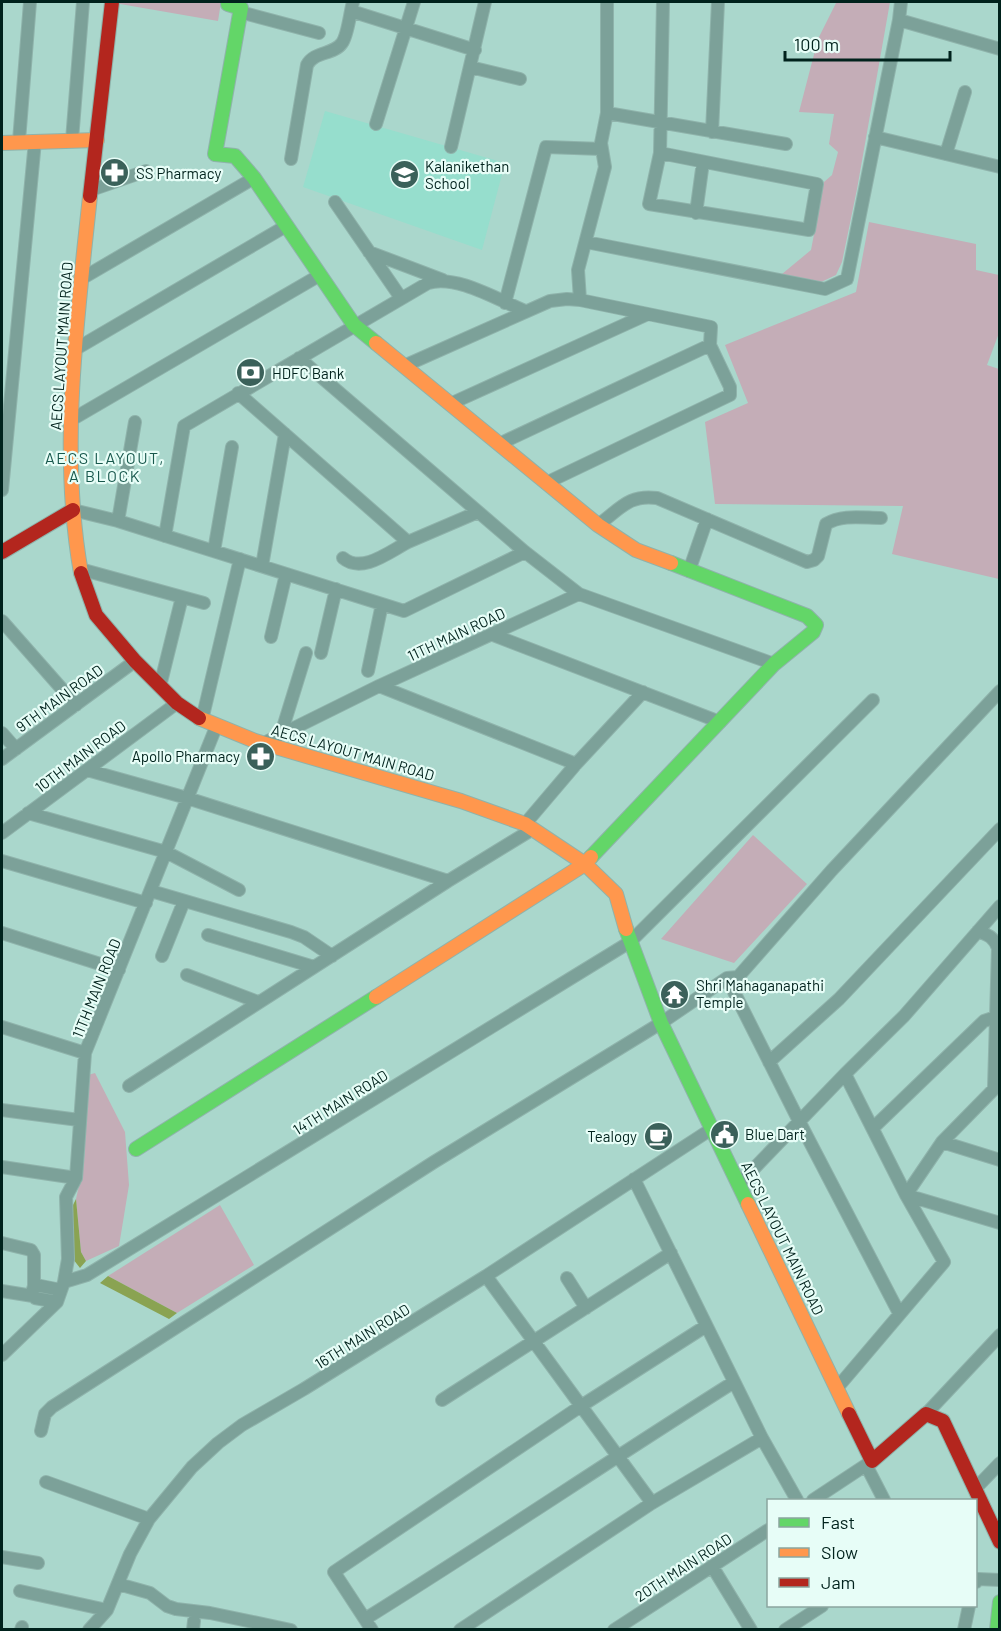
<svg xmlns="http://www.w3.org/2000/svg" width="1001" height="1631" font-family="Barlow,sans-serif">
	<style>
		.built { fill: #96decd }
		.green { fill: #c4adb7 }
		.water { fill: #8aa352 }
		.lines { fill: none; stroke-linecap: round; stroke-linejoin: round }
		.street-casing { stroke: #8fb3ab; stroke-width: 14 }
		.fast-casing { stroke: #8fb3ab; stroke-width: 16 }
		.slow-casing { stroke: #8fb3ab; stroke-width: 16 }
		.jam-casing { stroke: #8fb3ab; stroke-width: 16 }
		.street { stroke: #7ca199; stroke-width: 12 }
		.fast { stroke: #63d668; stroke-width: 14 }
		.slow { stroke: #ff974d; stroke-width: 14 }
		.jam { stroke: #b3261e; stroke-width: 14 }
		.labels { text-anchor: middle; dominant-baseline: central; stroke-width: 4.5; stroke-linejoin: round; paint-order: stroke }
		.poi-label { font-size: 15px; fill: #00221c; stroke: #e7fdf7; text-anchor: start }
		.street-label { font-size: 15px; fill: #00221c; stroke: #e7fdf7 }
		.neighbourhood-label { font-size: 16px; letter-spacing: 1.5px; fill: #18584d; stroke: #e7fdf7 }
	</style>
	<rect width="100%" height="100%" fill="#aad7cc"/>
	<path class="built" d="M325,111L505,163L482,250L303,187Z"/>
	<path class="green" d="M120,2H221L218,21L120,4Z
		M890,2L857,189L842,262L836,275L819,283L782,274L811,250L824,182L832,175L838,152L829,144L834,114L799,112L818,39L836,3Z
		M869,222L976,244V270L999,275V333L987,365L999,369V579L892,554L903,506L715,504L705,422L748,403L725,345L856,292Z
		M753,835L807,884L734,963L661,939Z
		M95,1073L125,1132L129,1185L119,1246L86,1261L81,1252L76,1199L84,1163L88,1075Z
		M220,1205L254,1265L177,1313L108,1276Z"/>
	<path class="water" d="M76,1199L81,1252L86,1261L80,1268L73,1259L69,1213Z
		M108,1276L177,1313L169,1319L100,1283Z"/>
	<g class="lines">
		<defs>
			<path id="street" d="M351,11L475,50
				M240,12L319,33
				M899,20L1000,49
				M470,67L520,79
				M607,113L786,144
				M376,124L414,2
				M712,132L718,2
				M875,137L1000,167
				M72,140L83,2
				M19,141L30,2
				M451,147L485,2
				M660,153L817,184L809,230L649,204L660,153L663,2
				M946,154L965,92
				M291,159L307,65C314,51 334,55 342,43C348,35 350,12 353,2
				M91,190L146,171
				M335,202L401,298
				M696,213L703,162
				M586,242L825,289L847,279L899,20L901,2
				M369,252L443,280
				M81,279L254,178
				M580,300L578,270L605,167L601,143L607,113V2
				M505,303L546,147L602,149
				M74,350L286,226
				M299,358L525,552L579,594L774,664
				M404,366L550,301L567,299L580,300L711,327L710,345L499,444
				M238,393L408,542L478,512
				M450,404L648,314
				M71,420L320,275
				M546,483L730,395V387L710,345
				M2,490L35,141
				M73,510L118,521L404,611L525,552
				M118,521L135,422
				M598,525C620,509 629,494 657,498L807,562L814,560L818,556L826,524C842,514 863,518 881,518
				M165,536L184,426L428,283C456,274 498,300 525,311
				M214,551L232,447
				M343,558C362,574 389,552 408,542
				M262,566L285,434
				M80,569L204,603
				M689,571L707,519
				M2,621L76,705
				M493,635L720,722
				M271,637L286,574
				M321,653L336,589
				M368,671L382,604
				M160,686L182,597
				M379,686L576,764
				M202,720L240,559
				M2,733L16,749
				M281,734L306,653
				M264,743L379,686L579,594
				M2,759L135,661
				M87,770L187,798L448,881
				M28,813L166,852L239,890
				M525,824L576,764L643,692
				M2,833L177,703
				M2,861L146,903
				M151,891L291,932L304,937L332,956
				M978,931C988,935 994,937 998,948L994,1088
				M2,933L119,970
				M208,935L314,967
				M162,956L184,901
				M187,975L258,1002
				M727,978L799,1121L899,1313
				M2,1027L85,1053
				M769,1062L839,999L1000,829
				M1000,1083L942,1142L906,1195L1000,1223
				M129,1086L448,881L533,829
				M2,1110L79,1120
				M873,1128L984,1021L996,1017
				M942,1142L1000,1160
				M2,1167L76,1178
				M634,1179L762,1438L797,1500
				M739,1184L845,1074L904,1016L1000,906
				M2,1243L31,1250L34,1255V1286
				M486,1276L652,1503
				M567,1278L586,1308
				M64,1282L87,1275L630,942L873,700
				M2,1291L33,1296
				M57,1302L35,1298L32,1293L34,1286L36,1285L61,1290
				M2,1355L57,1302L64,1282L68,1259L66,1197L76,1178L85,1053L216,727
				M837,1388L944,1262L906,1195L845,1074
				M442,1400L671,1253
				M926,1414L1000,1335
				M41,1431L45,1414L52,1407L434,1162L661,1023L727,978L738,977L832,870L1000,691
				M866,1465L884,1500
				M46,1482L149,1519
				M975,1489L1000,1463
				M813,1500L872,1461
				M2,1557L38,1563
				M712,1566L751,1630
				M976,1582L978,1579L1000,1580
				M118,1584L150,1593L167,1606L176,1609L210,1613L291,1630
				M20,1591L107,1610
				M365,1619C489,1542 610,1460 734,1382
				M21,1630L22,1627
				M89,1630L107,1610L130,1554L149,1519L192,1467L218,1443L242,1425L304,1389L486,1276L713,1128
				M193,1630L194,1621
				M372,1630L334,1572L581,1406L706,1326
				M460,1630L652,1503L762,1438
				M614,1630L768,1530
				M785,1630L822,1606
				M964,1630L969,1606"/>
			<path id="fast" d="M228,2V4L241,8L215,154L235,156L254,178L354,325L376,343
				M591,857L774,664L813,632L816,625L807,616L671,563
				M626,929L661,1023L748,1204
				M136,1149L376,997
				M997,1630L1000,1602"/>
			<path id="slow" d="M2,143L97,140
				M376,343L598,525L636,550L671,563
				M81,573C59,449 77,320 90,196
				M199,718L255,741L461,801L525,824L585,864L616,894L626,929
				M376,997L585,864L591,857
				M748,1204L849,1414"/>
			<path id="jam" d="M90,196L112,2
				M2,552L73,510
				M81,573L96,615L135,661L177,703L199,718
				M849,1414L872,1461L926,1414L943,1421L1000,1542"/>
		</defs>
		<use href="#street" class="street-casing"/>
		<use href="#fast" class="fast-casing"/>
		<use href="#slow" class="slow-casing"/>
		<use href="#jam" class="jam-casing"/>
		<use href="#street" class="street"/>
		<use href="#fast" class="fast"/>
		<use href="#slow" class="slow"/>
		<use href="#jam" class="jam"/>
	</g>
	<defs>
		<symbol id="pharmacy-disc" viewBox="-11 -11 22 22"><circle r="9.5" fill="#3b615a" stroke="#e7fdf7"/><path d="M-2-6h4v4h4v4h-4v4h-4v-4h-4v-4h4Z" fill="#fff"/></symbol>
		<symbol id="school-disc" viewBox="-11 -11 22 22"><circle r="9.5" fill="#3b615a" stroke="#e7fdf7"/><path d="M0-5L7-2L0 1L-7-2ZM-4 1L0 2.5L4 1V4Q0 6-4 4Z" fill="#fff"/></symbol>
		<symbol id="bank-disc" viewBox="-11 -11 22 22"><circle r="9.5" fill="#3b615a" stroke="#e7fdf7"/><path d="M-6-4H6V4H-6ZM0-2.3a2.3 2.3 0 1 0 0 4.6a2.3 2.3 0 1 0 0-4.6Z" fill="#fff"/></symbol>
		<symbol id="temple-disc" viewBox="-11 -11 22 22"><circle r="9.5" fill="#3b615a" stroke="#e7fdf7"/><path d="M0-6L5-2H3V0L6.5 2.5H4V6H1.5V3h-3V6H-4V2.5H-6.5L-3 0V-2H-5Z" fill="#fff"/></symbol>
		<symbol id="civic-disc" viewBox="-11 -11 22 22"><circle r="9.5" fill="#3b615a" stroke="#e7fdf7"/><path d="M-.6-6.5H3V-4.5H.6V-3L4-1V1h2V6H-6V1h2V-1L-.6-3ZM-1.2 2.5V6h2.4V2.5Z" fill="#fff"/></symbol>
		<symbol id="cafe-disc" viewBox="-11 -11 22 22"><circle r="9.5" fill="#3b615a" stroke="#e7fdf7"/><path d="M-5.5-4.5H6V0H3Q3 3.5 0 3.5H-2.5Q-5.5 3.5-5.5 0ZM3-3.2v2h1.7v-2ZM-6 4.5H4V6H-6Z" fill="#fff"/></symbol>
	</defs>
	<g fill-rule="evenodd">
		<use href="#pharmacy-disc" x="98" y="156" width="33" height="33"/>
		<use href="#school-disc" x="388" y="158" width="33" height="33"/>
		<use href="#bank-disc" x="234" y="356" width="33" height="33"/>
		<use href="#pharmacy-disc" x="244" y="740" width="33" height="33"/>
		<use href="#temple-disc" x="658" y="978" width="33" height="33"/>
		<use href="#civic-disc" x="708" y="1118" width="33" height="33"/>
		<use href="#cafe-disc" x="642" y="1120" width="33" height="33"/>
	</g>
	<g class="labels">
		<g class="poi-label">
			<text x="425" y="166">Kalanikethan<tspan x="425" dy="17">School</tspan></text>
			<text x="136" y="173">SS Pharmacy</text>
			<text x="272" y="373">HDFC Bank</text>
			<text x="240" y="756" text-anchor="end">Apollo Pharmacy</text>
			<text x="696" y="985">Shri Mahaganapathi<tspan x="696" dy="17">Temple</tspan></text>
			<text x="745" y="1134">Blue Dart</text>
			<text x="637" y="1136" text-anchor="end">Tealogy</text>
		</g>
		<g class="street-label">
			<text transform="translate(61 346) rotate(-86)">AECS LAYOUT MAIN ROAD</text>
			<text transform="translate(456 634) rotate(-25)">11TH MAIN ROAD</text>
			<text transform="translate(59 698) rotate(-36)">9TH MAIN ROAD</text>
			<text transform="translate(353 752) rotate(16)">AECS LAYOUT MAIN ROAD</text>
			<text transform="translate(80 756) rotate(-37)">10TH MAIN ROAD</text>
			<text transform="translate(96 988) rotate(-68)">11TH MAIN ROAD</text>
			<text transform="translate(340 1102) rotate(-32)">14TH MAIN ROAD</text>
			<text transform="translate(783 1238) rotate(64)">AECS LAYOUT MAIN ROAD</text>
			<text transform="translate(362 1336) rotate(-32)">16TH MAIN ROAD</text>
			<text transform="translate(683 1567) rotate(-33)">20TH MAIN ROAD</text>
		</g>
		<g class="neighbourhood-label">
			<text x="105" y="457">AECS LAYOUT,<tspan x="105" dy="18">A BLOCK</tspan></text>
		</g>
	</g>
	<rect width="1001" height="1631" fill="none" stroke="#00221c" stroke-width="6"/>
	<rect x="767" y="1499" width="210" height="108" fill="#e7fdf7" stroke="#8ba59f" stroke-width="1.5"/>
	<rect x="779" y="1518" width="30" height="9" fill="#63d668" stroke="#8ba59f" stroke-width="1.5"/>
	<text x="821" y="1529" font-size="18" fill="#00221c">Fast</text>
	<rect x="779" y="1548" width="30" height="9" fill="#ff974d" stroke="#8ba59f" stroke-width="1.5"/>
	<text x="821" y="1559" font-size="18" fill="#00221c">Slow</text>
	<rect x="779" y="1578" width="30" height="9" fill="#b3261e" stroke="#8ba59f" stroke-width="1.5"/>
	<text x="821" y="1589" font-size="18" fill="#00221c">Jam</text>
	<path d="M785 51v9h165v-9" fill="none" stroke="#00221c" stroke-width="3"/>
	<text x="794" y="51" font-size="18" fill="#00221c" stroke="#e7fdf7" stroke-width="4.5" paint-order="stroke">100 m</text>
</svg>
